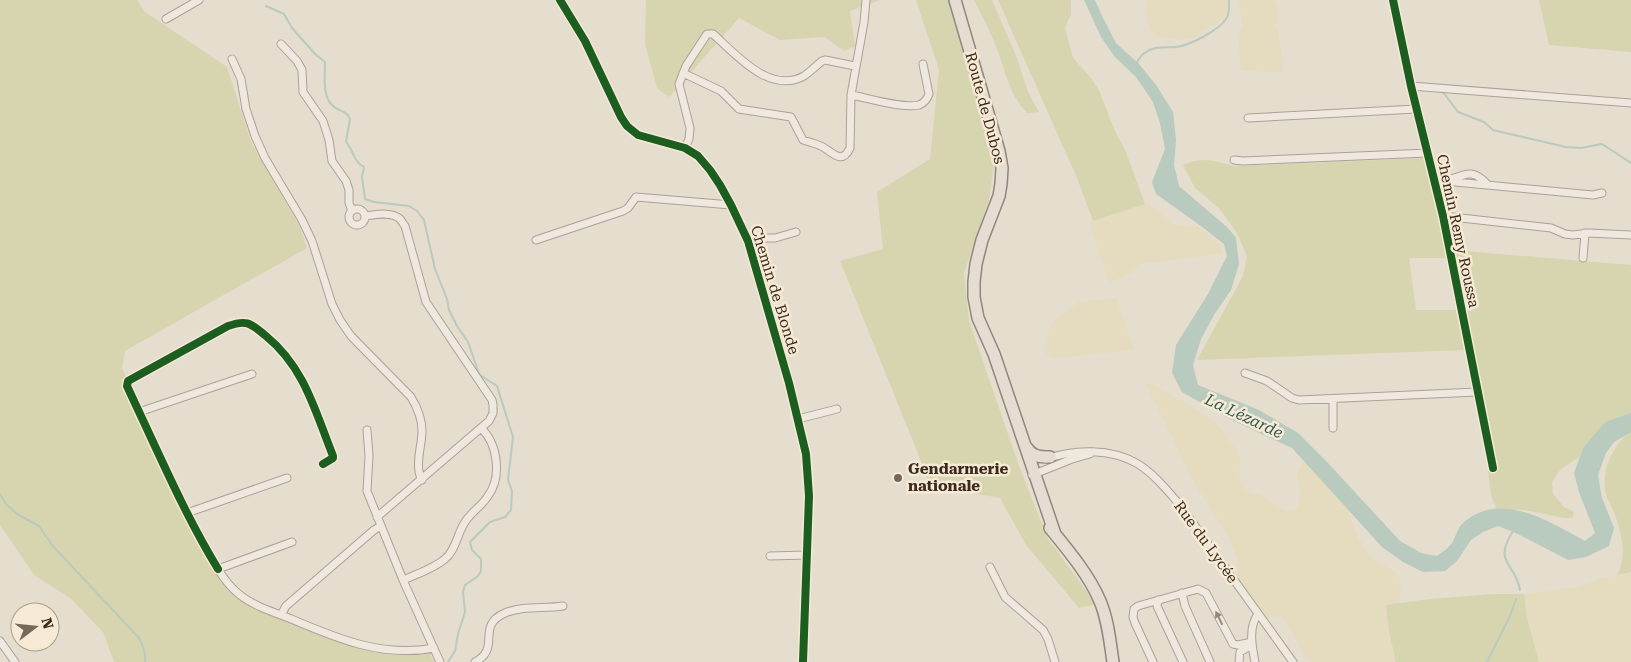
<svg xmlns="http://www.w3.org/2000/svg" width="1631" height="662" font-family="'Roboto Serif',serif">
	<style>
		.farmland { fill: #e5dbbe }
		.green { fill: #d7d5b0 }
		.water { fill: #b9cabf }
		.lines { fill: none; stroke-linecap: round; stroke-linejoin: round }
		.stream { stroke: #b9cabf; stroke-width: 2 }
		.street-casing { stroke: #aba297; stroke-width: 9 }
		.primary-casing { stroke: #90887e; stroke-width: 14 }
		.street { stroke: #eee8df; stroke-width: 7 }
		.primary { stroke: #e5ddd1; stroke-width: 11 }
		.cycleway-casing { stroke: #f7ead4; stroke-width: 11 }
		.cycleway { stroke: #1b5e20; stroke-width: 8 }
		.oneway { fill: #94897e }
		.poi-dot { fill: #76695c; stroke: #f7ead4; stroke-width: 2 }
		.labels { text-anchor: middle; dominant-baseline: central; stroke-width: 5; stroke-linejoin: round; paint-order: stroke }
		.street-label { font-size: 15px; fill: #3a2a1e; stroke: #f7ead4 }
		.poi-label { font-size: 15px; font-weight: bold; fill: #3a2a1e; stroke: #f7ead4; text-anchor: start }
		.water-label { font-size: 16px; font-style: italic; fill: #2d5a55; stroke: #f7ead4 }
	</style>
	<rect width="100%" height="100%" fill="#e5ddce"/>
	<path class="farmland" d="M1148,0H1227L1229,10L1225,18L1220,22L1203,30L1196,37L1181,40L1158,36L1151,31L1147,23L1146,10Z
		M1239,0H1275L1279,15L1277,23L1274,27L1278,31L1284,73L1241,70L1238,37L1241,28L1244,27L1242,24Z
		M1145,204H1148L1175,225L1195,228L1197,225L1220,245L1221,254L1140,264L1131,274L1109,282L1089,222Z
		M1116,298L1134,350L1052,358L1046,353L1045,348L1048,331L1058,317L1079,302Z
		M1144,380L1172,395L1209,418L1219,427L1237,451L1240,459L1239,480L1248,492L1263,496L1286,512L1297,509L1301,495L1297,476L1302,464L1307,463L1346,506L1358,537L1369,556L1399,575L1401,592L1399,603L1386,605L1389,632L1396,662H1309L1282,616L1271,617L1264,622L1234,581L1237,574L1239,565L1235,552L1230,539L1195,484Z
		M1631,573V662H1539L1527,618L1524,594L1577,587L1603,578Z"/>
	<path class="green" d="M0,0H137L145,12L227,67L251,142L299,225L307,248L125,351L122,368L203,545L242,597L366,647L428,650L434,662H114L103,632L70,598L34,575L0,525Z
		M646,0H880L850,11L855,46L844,51L825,37L780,40L739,18L669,97L657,88L645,44Z
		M916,0H949L951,3L994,164L989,200L964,273L969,321L1019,466L1048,539L1096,604L1079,608L1026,545L1000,498L972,493L931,491L917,451L840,261L883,249L877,192L930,159L939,70Z
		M974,0H992L1017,58L1028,92L1039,112L1027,113C1011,97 1006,75 999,54C992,35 983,17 974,0Z
		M998,0H1071V14L1065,28L1073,58L1091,78L1099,90L1114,129L1126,152L1145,204L1093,221L1077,178Z
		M1539,0H1631V52L1549,45Z
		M1425,158L1447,258H1409L1416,310H1456L1464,350L1197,360L1243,276L1247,256L1237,233L1219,208L1195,188L1183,165C1202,156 1214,161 1234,166Z
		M1452,250L1631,265V413L1605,422L1583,448L1579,457L1560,470L1552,482L1553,494L1564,507L1574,512L1573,517C1564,520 1558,516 1549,515C1532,511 1514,508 1497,509L1491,496L1488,471L1495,469Z
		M1629,432H1631V572L1617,575C1628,556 1621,532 1614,512C1611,505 1606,497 1605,490C1603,466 1612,448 1629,432Z
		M1493,594H1524L1527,618L1539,662H1396L1389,632L1386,605L1430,599Z"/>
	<path class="water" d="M1084,0H1095L1101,14L1116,43L1139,64L1156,85L1173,112L1176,140L1174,165L1179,186L1228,228L1236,238L1239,264L1231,290L1214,315L1201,339L1193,365L1198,385L1259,410L1298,433L1328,463L1400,541L1421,553L1437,556C1442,552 1449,548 1452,543C1456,537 1457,528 1463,523C1501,490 1548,521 1585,541L1595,533L1579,492L1574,473L1583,448L1605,422L1631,413V432L1614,442L1606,453L1598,475L1602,498L1614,528L1609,546L1586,557L1568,560L1518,534L1498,526L1483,532L1471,540L1457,561L1445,571L1423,572L1403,562L1382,547L1292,448L1230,419L1182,392L1172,373L1176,345L1208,294L1227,256L1224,244L1201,226L1156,194L1152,182L1165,149L1160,123L1153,102L1136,77L1115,57L1101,37Z"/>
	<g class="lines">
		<path class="stream" d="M266,6L284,14L292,28L315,54L325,62C325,75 322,95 332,105C338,112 347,110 350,119L346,142C354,151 353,161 364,167L362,177L365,199L374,202L409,206L417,211L424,220L435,269L447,299L449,310L457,326L468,342L478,371L480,375L497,386L513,437L508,480L512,491L511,510L505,517L490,522L470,542L472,550L481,559V571L478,576L465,585L463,592L465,612L458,634L455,651L448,662
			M1136,64C1138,60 1141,55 1146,52C1154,46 1166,48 1176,47C1189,46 1219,30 1226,19C1230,14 1229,6 1229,0
			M1443,92L1458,112L1484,122L1493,130L1566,147L1581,148L1602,144L1631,163
			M0,494L6,504L17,514L39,526L52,545L139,638C143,645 146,653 145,662
			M1513,531C1492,564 1516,563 1520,590
			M1487,662L1510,616L1516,599"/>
		<defs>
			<path id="street" d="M560,0L585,41L621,117L627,126L638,135L685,148L698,156L710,170L720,185L731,205L748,241L789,383L806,454L809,496L803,662
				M1393,0L1411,86L1443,216L1493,468
				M166,19L199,0
				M281,44L297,61L302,70L303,92L323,121L329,140L332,161L346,181L349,190V203L352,211
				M232,59L241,79L246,109L255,136L265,158L302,220L312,241L332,304L340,320L351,336L411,397C417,407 422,419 422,431C422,446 414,466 422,480
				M683,73L721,91L739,109L791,117L803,140C810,142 817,144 823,147C833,153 842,165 850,148L851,95L864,22L866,0
				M1411,86L1631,103
				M851,95C868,98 904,109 919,105C924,103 927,100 929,94L923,64
				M1248,118L1416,109
				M685,148L689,139L690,128L679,84L686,66L707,34H713C735,53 769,95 804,76C810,72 816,66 822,61L825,60L855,66
				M1234,160L1243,161L1428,153
				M1434,180L1593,195L1602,193
				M1449,180C1467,173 1474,169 1488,185
				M349 217a8 8 0 1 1 16 0a8 8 0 1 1-16 0Z
				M365,216C374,215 392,211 400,219C402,221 403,224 405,226L426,302L492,400L493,405V413L489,421L377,517
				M1443,216L1551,228L1565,234L1573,235L1589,233L1631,235
				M536,240L623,211L628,208L636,197L731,205
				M748,241L754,238H775L796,232
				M1583,258L1585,233
				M1245,373L1267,381L1292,398L1299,400L1477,392
				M1333,399V428
				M139,412L252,374
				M798,419L837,409
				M367,430L369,456L367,491L403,580L440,662
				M1046,459C1074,449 1111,448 1138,464C1154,474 1167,490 1180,505L1293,662
				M1032,475L1072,459L1090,454
				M187,513L287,478
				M292,542L218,569C224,579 231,588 240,595C254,606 273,612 289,618C336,638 382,658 434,648
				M770,556L806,555
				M990,567L1005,597L1043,630L1048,639L1055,662
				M218,569C185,515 160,456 133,399L127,386L128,381L228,326C248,319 251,324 266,336C305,368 315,411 333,456V458L323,464
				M403,580C417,574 433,569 445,559C456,550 457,534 465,522C471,512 482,506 488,496C502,477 498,444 481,428
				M1182,593L1185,606L1210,662
				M1158,600L1157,606L1183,662
				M281,615L286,606L374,530L381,526
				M0,641L15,662
				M475,662C502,648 475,626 505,613C524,605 543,609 563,606
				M1153,662L1135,623L1133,617L1134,609L1138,606L1198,589L1206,593L1233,644L1238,645L1252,642
				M1239,662L1240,652L1250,646
				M1255,662C1252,646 1248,628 1258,614"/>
			<path id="primary" d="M955,0L999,151L1002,168L1001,184L999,196L982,240L976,264L974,282V297L978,318L994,354L1055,534
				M1027,448C1033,457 1040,457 1050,457
				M1050,528C1068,550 1089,575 1100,601C1108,620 1110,642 1113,662"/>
		</defs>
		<use href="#street" class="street-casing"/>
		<use href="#primary" class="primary-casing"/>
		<use href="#street" class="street"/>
		<use href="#primary" class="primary"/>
		<defs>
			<path id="cycleway" d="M560,0L585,41L621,117L627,126L638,135L685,148L698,156L710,170L720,185L731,205L748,241L789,383L806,454L809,496L803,662
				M1393,0L1411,86L1443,216L1493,468
				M218,569C185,515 160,456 133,399L127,386L128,381L228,326C248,319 251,324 266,336C305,368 315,411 333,456V458L323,464"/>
		</defs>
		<use href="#cycleway" class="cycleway-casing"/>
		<use href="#cycleway" class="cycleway"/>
	</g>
	<defs><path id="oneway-solid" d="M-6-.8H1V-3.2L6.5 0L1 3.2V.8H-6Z" transform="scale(1.25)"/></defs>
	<use class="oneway" href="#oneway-solid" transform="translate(1219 618) rotate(-116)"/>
	<circle class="poi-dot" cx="898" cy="478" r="5"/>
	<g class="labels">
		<g class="street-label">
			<text transform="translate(985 108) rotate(75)">Route de Dubos</text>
			<text transform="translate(1458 231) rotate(78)">Chemin Remy Roussa</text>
			<text transform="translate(775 290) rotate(73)">Chemin de Blonde</text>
			<text transform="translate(1206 542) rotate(54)">Rue du Lycée</text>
		</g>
		<g class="poi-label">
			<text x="908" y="469">Gendarmerie<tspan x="908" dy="17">nationale</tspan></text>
		</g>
		<g class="water-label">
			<text transform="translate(1244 416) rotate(25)">La Lézarde</text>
		</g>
	</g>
	<g transform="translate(35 627) rotate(74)"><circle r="24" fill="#f7ead4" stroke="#ab9d8b"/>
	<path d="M0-4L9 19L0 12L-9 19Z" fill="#76695c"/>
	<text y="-8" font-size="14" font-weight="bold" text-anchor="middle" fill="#3a2a1e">N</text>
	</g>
</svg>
